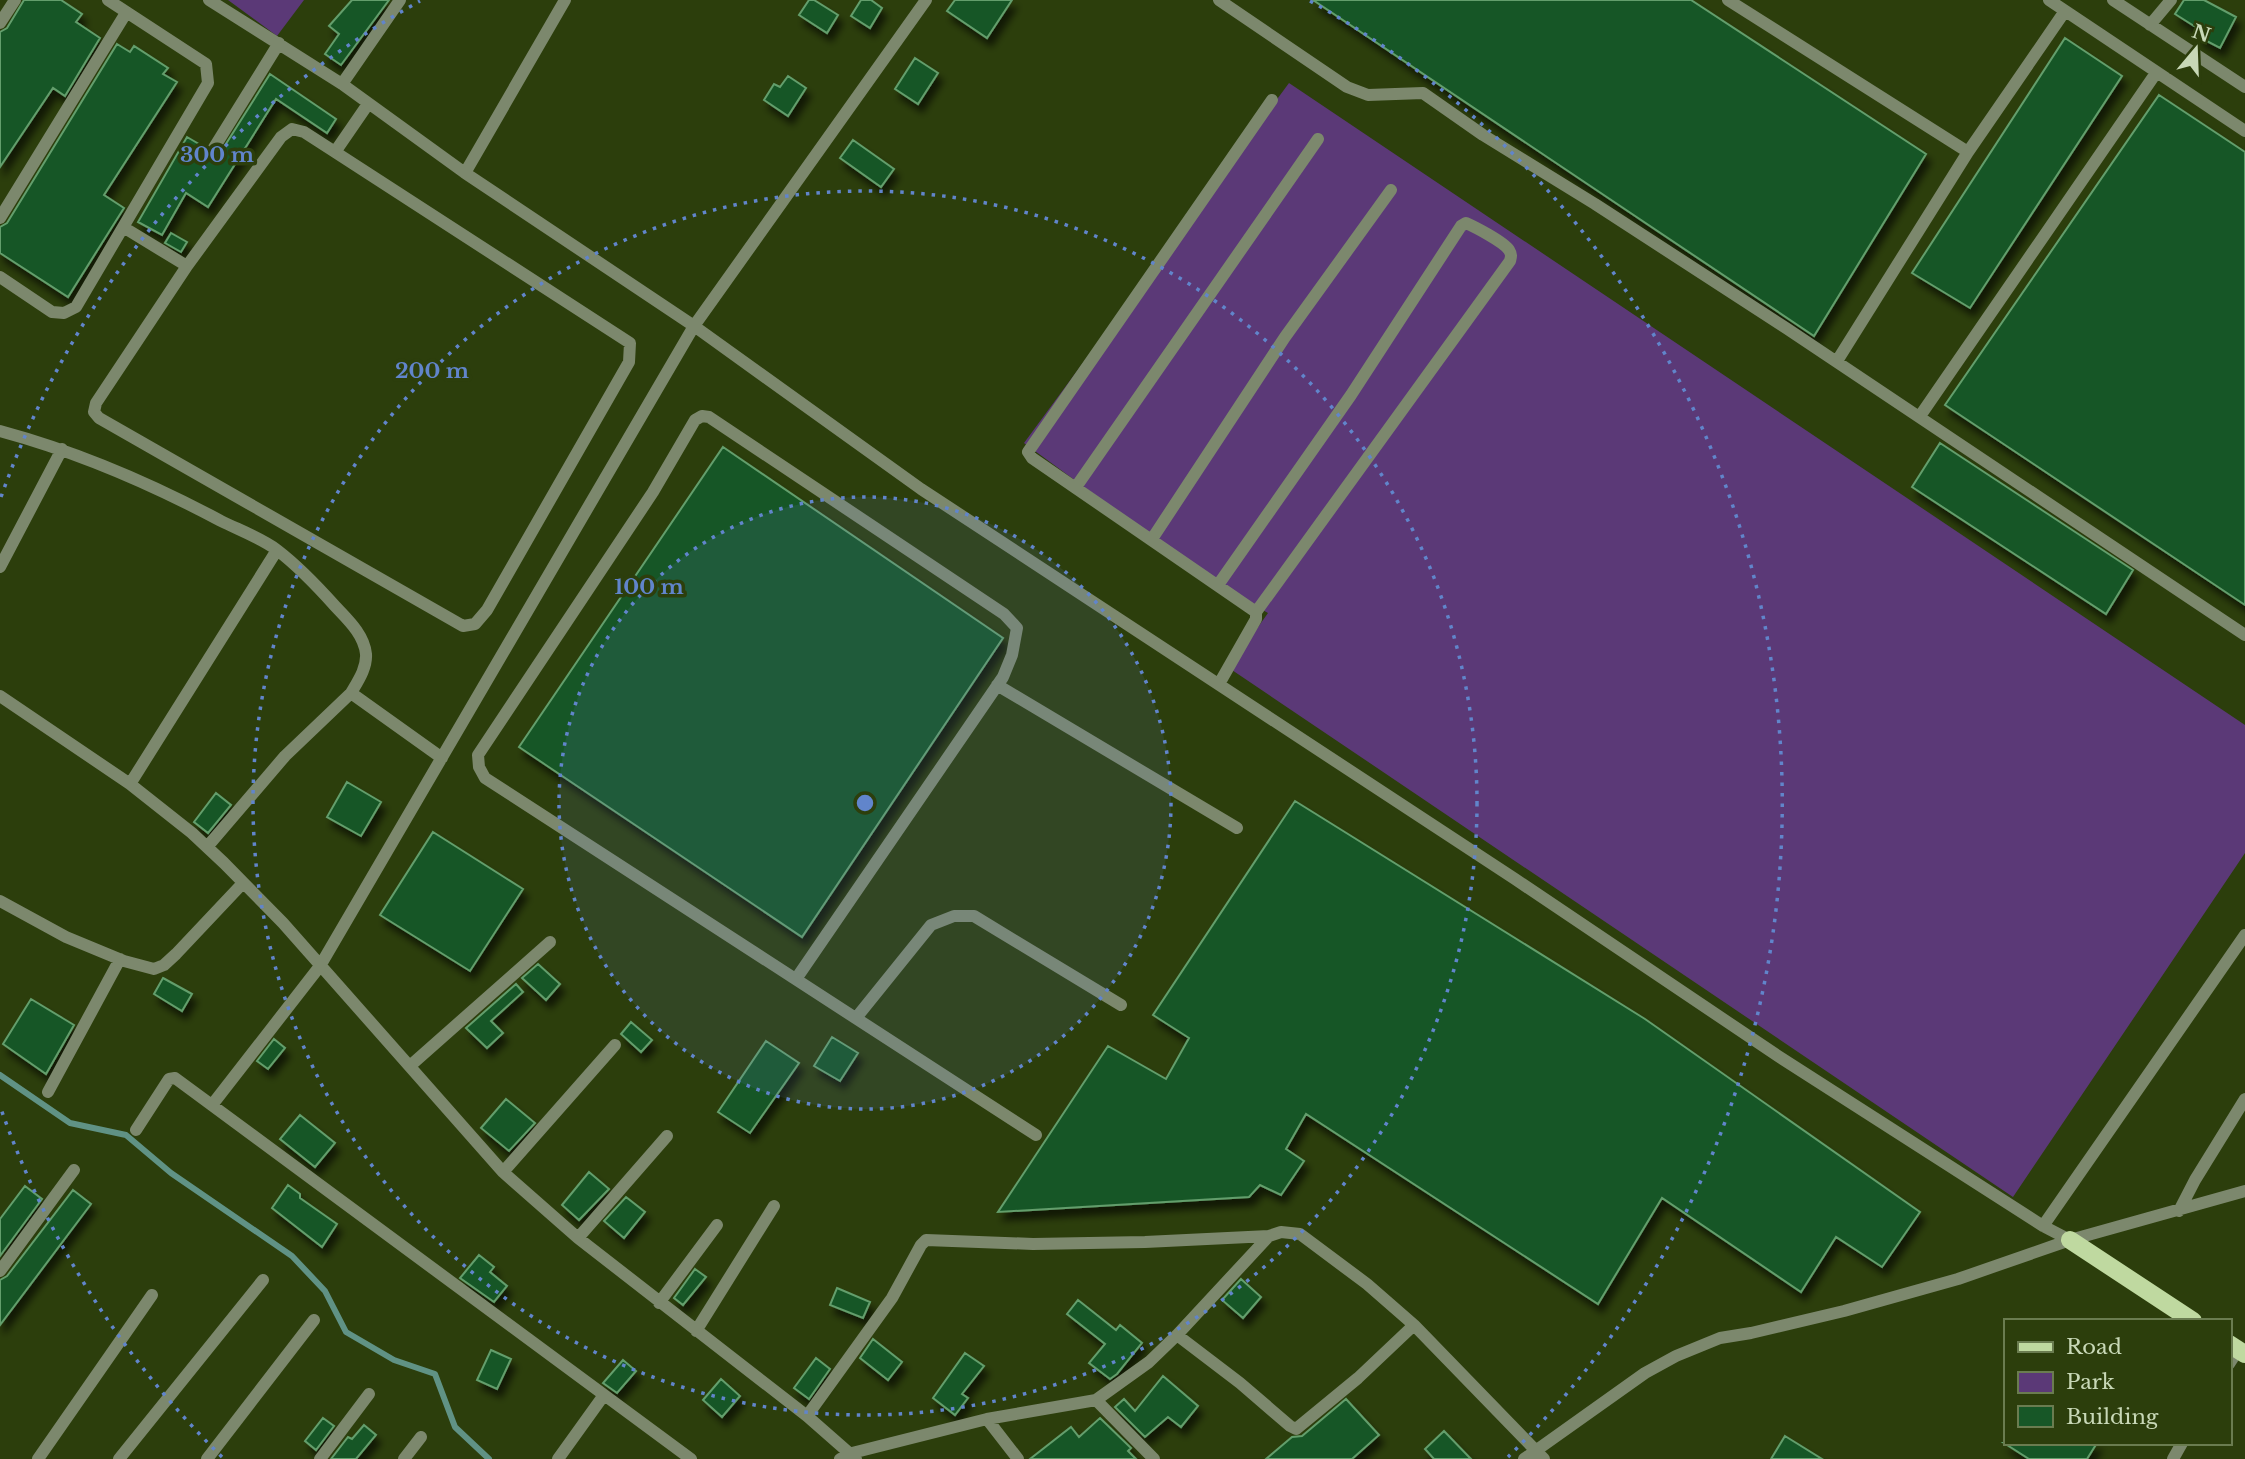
<svg xmlns="http://www.w3.org/2000/svg" width="2245" height="1459" font-family="'Libre Baskerville',serif">
	<style>
		.green { fill: #5b3977 }
		.lines { fill: none; stroke-linecap: round; stroke-linejoin: round }
		.stream { stroke: #609285; stroke-width: 6 }
		.building { fill: #175727; stroke: #639e6c; stroke-width: 2; filter: url(#shadow) }
		.minor { stroke: #7c886d; stroke-width: 12 }
		.major { stroke: #bfd9a0; stroke-width: 18 }
		.ring { fill: none; stroke: #6185cb; stroke-width: 3.5; stroke-dasharray: 3.5 7 }
		.centre { fill: #6185cb; stroke: #2c3e0c; stroke-width: 3.5 }
		.ring-label { font-size: 21px; text-anchor: middle; font-weight: bold; fill: #6185cb; stroke: #2c3e0c; stroke-width: 7; stroke-linejoin: round; paint-order: stroke }
	</style>
	<defs>
		<filter id="shadow"><feDropShadow dx="4.5" dy="8" stdDeviation="3.5" flood-color="#0009"/></filter>
	</defs>
	<rect width="100%" height="100%" fill="#2c3e0c"/>
	<path class="green" d="M228,0H304L277,36Z
		M1289,83L2245,725V853L2013,1197L1229,668L1268,613L1218,585L1024,443Z"/>
	<g class="lines">
		<path class="stream" d="M0,1075L70,1123L126,1135L171,1173L292,1256L325,1291L346,1332L394,1360L435,1374L455,1427L489,1459"/>
	</g>
	<path class="building" d="M24,0H61L82,14L76,22L100,38L65,96L53,88L0,167V32L7,28Z
		M352,0H389L341,65L325,54L339,34L329,26Z
		M809,0H814L838,15L827,33L799,15Z
		M861,0H871L882,8L870,28L851,16Z
		M955,0H1012L987,38L947,11Z
		M1313,0H1691L1926,154L1814,336Z
		M2184,0H2204L2236,17L2220,48L2199,37L2202,31L2175,14Z
		M2065,38L2122,76L1970,308L1912,273Z
		M117,44L130,52L134,46L168,68L163,74L177,82L104,195L124,208L68,297L0,253V227L7,223Z
		M915,58L938,73L918,104L895,89Z
		M270,74L336,119L327,133L276,99L208,207L186,193L162,235L138,222L187,137L204,147V154L207,158H217Z
		M788,76L806,88L788,116L764,100L774,84L780,87Z
		M2159,95L2245,152V605L1945,405Z
		M853,140L894,169L881,187L840,158Z
		M171,233L187,242L181,252L165,243Z
		M1940,443L2133,570L2106,614L1912,487Z
		M723,447L1003,638L802,937L519,747Z
		M347,782L381,802L361,836L327,817Z
		M216,793L231,805L208,833L194,822Z
		M1295,801L1645,1019L1920,1212L1882,1267L1836,1237L1801,1292L1662,1198L1598,1304L1306,1114L1286,1149L1304,1161L1281,1195L1260,1185L1249,1197L998,1212L1108,1046L1166,1079L1189,1038L1153,1015Z
		M433,832L523,889L470,971L380,915Z
		M538,964L560,984L546,1000L522,978Z
		M163,978L192,994L182,1011L154,994Z
		M516,984L523,992L491,1021L503,1033L487,1048L466,1028Z
		M31,999L74,1025L46,1074L3,1044Z
		M631,1022L652,1040L641,1052L621,1034Z
		M832,1037L858,1053L840,1081L814,1066Z
		M274,1039L285,1048L268,1069L257,1061Z
		M766,1041L799,1063L750,1133L718,1112Z
		M506,1099L535,1123L509,1151L481,1128Z
		M300,1115L335,1143L315,1167L280,1139Z
		M589,1172L609,1189L579,1220L562,1205Z
		M288,1185L300,1194V1198L337,1224L322,1247L272,1208Z
		M25,1186L42,1199L0,1256V1219Z
		M73,1190L91,1204L0,1325V1280L7,1276Z
		M626,1197L645,1212L624,1238L604,1221Z
		M479,1255L494,1267L490,1272L507,1286L494,1302L460,1278Z
		M695,1269L706,1277L683,1305L674,1298Z
		M1241,1279L1261,1297L1243,1318L1222,1300Z
		M837,1288L870,1302L863,1318L830,1305Z
		M1078,1300L1116,1330L1120,1325L1142,1343L1117,1374L1110,1379L1089,1363L1105,1344L1067,1314Z
		M873,1339L902,1362L888,1380L860,1358Z
		M491,1350L511,1359L497,1389L477,1380Z
		M965,1353L984,1366L962,1394L968,1398L955,1415L933,1398Z
		M816,1358L830,1369L809,1399L794,1388Z
		M623,1360L636,1371L617,1393L603,1383Z
		M1163,1376L1198,1406L1181,1427L1168,1417L1145,1437L1115,1407L1124,1399L1135,1411Z
		M721,1379L740,1396L722,1417L703,1400Z
		M1346,1399L1379,1435L1352,1459H1266L1292,1437L1302,1436Z
		M323,1418L334,1426L316,1450L305,1441Z
		M1100,1418L1131,1448L1128,1451L1136,1459H1030L1071,1427L1079,1437Z
		M364,1425L376,1435L356,1459H331L348,1437L352,1439Z
		M1444,1431L1471,1459H1434L1425,1449Z
		M1785,1436L1822,1459H1771Z
		M2004,1443H2097L2087,1459H2029Z"/>
	<g class="lines">
		<path class="minor" d="M209,0L342,84L465,173L694,326L921,489L1515,879L1778,1056L2043,1226L2070,1240
			M1219,0L1347,87L1368,95L1423,93L1483,135L1595,204L1786,328L2245,635
			M1728,0L1968,152
			M2049,0L2245,131
			M2113,0L2245,87
			M0,23L15,0
			M2150,25L2171,0
			M342,84L400,0
			M212,151L279,43
			M335,152L630,343L629,362L487,610L475,624L463,626L99,418L94,412L96,403L187,266L281,137L292,129L304,132L335,152L368,104
			M465,173L565,0
			M0,218L126,13
			M123,227L187,266
			M0,277L52,312L64,313L76,307L208,83L206,64L108,0
			M1837,361L1968,152L2065,11
			M1920,416L2156,73
			M0,431C78,452 150,483 221,521C239,530 261,538 277,550C298,566 318,587 335,606C347,619 364,634 366,654C367,668 358,681 351,693L442,758
			M1076,487L1318,139
			M1152,539L1285,337L1391,190
			M0,567L62,449
			M1218,585L1351,395L1461,226L1466,223C1475,227 1504,242 1509,250C1512,255 1511,257 1510,261L1256,612V619L1219,684
			M1256,612L1032,458L1028,452L1272,100
			M997,685L1237,828
			M0,696L130,784L192,833L224,863L283,923L503,1172L578,1238L807,1416L856,1459
			M130,784L277,550
			M207,847L285,756L351,693
			M0,901L66,937L124,961L154,969L164,965L176,954L243,883
			M796,979L1003,677L1012,655L1017,628L1004,614L709,417L702,416L695,420L653,492L478,755L479,767L485,778L1036,1135
			M856,1018L931,925L954,916H974L1121,1005
			M411,1065L550,942
			M48,1092L120,959
			M212,1105L320,966L694,326L926,0
			M136,1130L169,1079L175,1078L691,1459
			M503,1172L615,1045
			M2179,1211L2195,1180L2245,1099
			M2043,1226L2245,935
			M578,1238L667,1136
			M0,1271L74,1170
			M659,1303L717,1225
			M696,1331L774,1206
			M1177,1335L1240,1383L1290,1426L1296,1429L1358,1378L1414,1325
			M2229,1364L2238,1350
			M1096,1400L1154,1459
			M807,1416L892,1298L921,1245L926,1240L1033,1244L1145,1242L1269,1236
			M987,1419L1018,1459
			M38,1459L152,1295
			M119,1459L263,1280
			M207,1459L314,1320
			M320,1459L369,1394
			M404,1459L421,1437
			M558,1459L604,1395
			M840,1459L852,1453L987,1419L1096,1400L1149,1362L1177,1335L1269,1236L1281,1232L1300,1234L1367,1284L1414,1325L1544,1459
			M1524,1459L1645,1373L1676,1356L1720,1338L1751,1333L1844,1311L1958,1279L2070,1240L2245,1191
			M2173,1459L2182,1443"/>
		<path class="major" d="M2070,1240L2193,1321
			M2229,1344L2245,1354"/>
	</g>
	<circle cx="865" cy="803" r="306" fill="#6185cb" fill-opacity=".12"/>
	<g class="ring">
		<circle cx="865" cy="803" r="306"/>
		<circle cx="865" cy="803" r="612"/>
		<path d="M222 1457A917 917 0 0 1 1 1109M1 497A917 917 0 0 1 420 1M1310 1A917 917 0 0 1 1508 1457"/>
	</g>
	<circle cx="865" cy="803" r="10" class="centre"/>
	<g class="ring-label">
		<text x="217" y="162">300 m</text>
		<text x="432" y="378">200 m</text>
		<text x="649" y="594">100 m</text>
	</g>
	<rect x="2004" y="1319" width="228" height="126" fill="#2c3e0c" stroke="#6a7c50" stroke-width="2"/>
	<rect x="2018" y="1342" width="35" height="10" fill="#bfd9a0" stroke="#6a7c50" stroke-width="2"/>
	<text x="2066" y="1354" font-size="21" fill="#c8d8b7">Road</text>
	<rect x="2018" y="1372" width="35" height="21" fill="#5b3977" stroke="#6a7c50" stroke-width="2"/>
	<text x="2066" y="1389" font-size="21" fill="#c8d8b7">Park</text>
	<rect x="2018" y="1406" width="35" height="21" fill="#175727" stroke="#6a7c50" stroke-width="2"/>
	<text x="2066" y="1424" font-size="21" fill="#c8d8b7">Building</text>
	<g transform="translate(2196 49) rotate(19)" stroke="#2c3e0c" stroke-width="5" paint-order="stroke">
	<path d="M0-5L12 26L0 18L-12 26Z" fill="#c8d8b7"/>
	<text y="-10" font-size="19" font-weight="bold" text-anchor="middle" fill="#c8d8b7">N</text>
	</g>
</svg>
